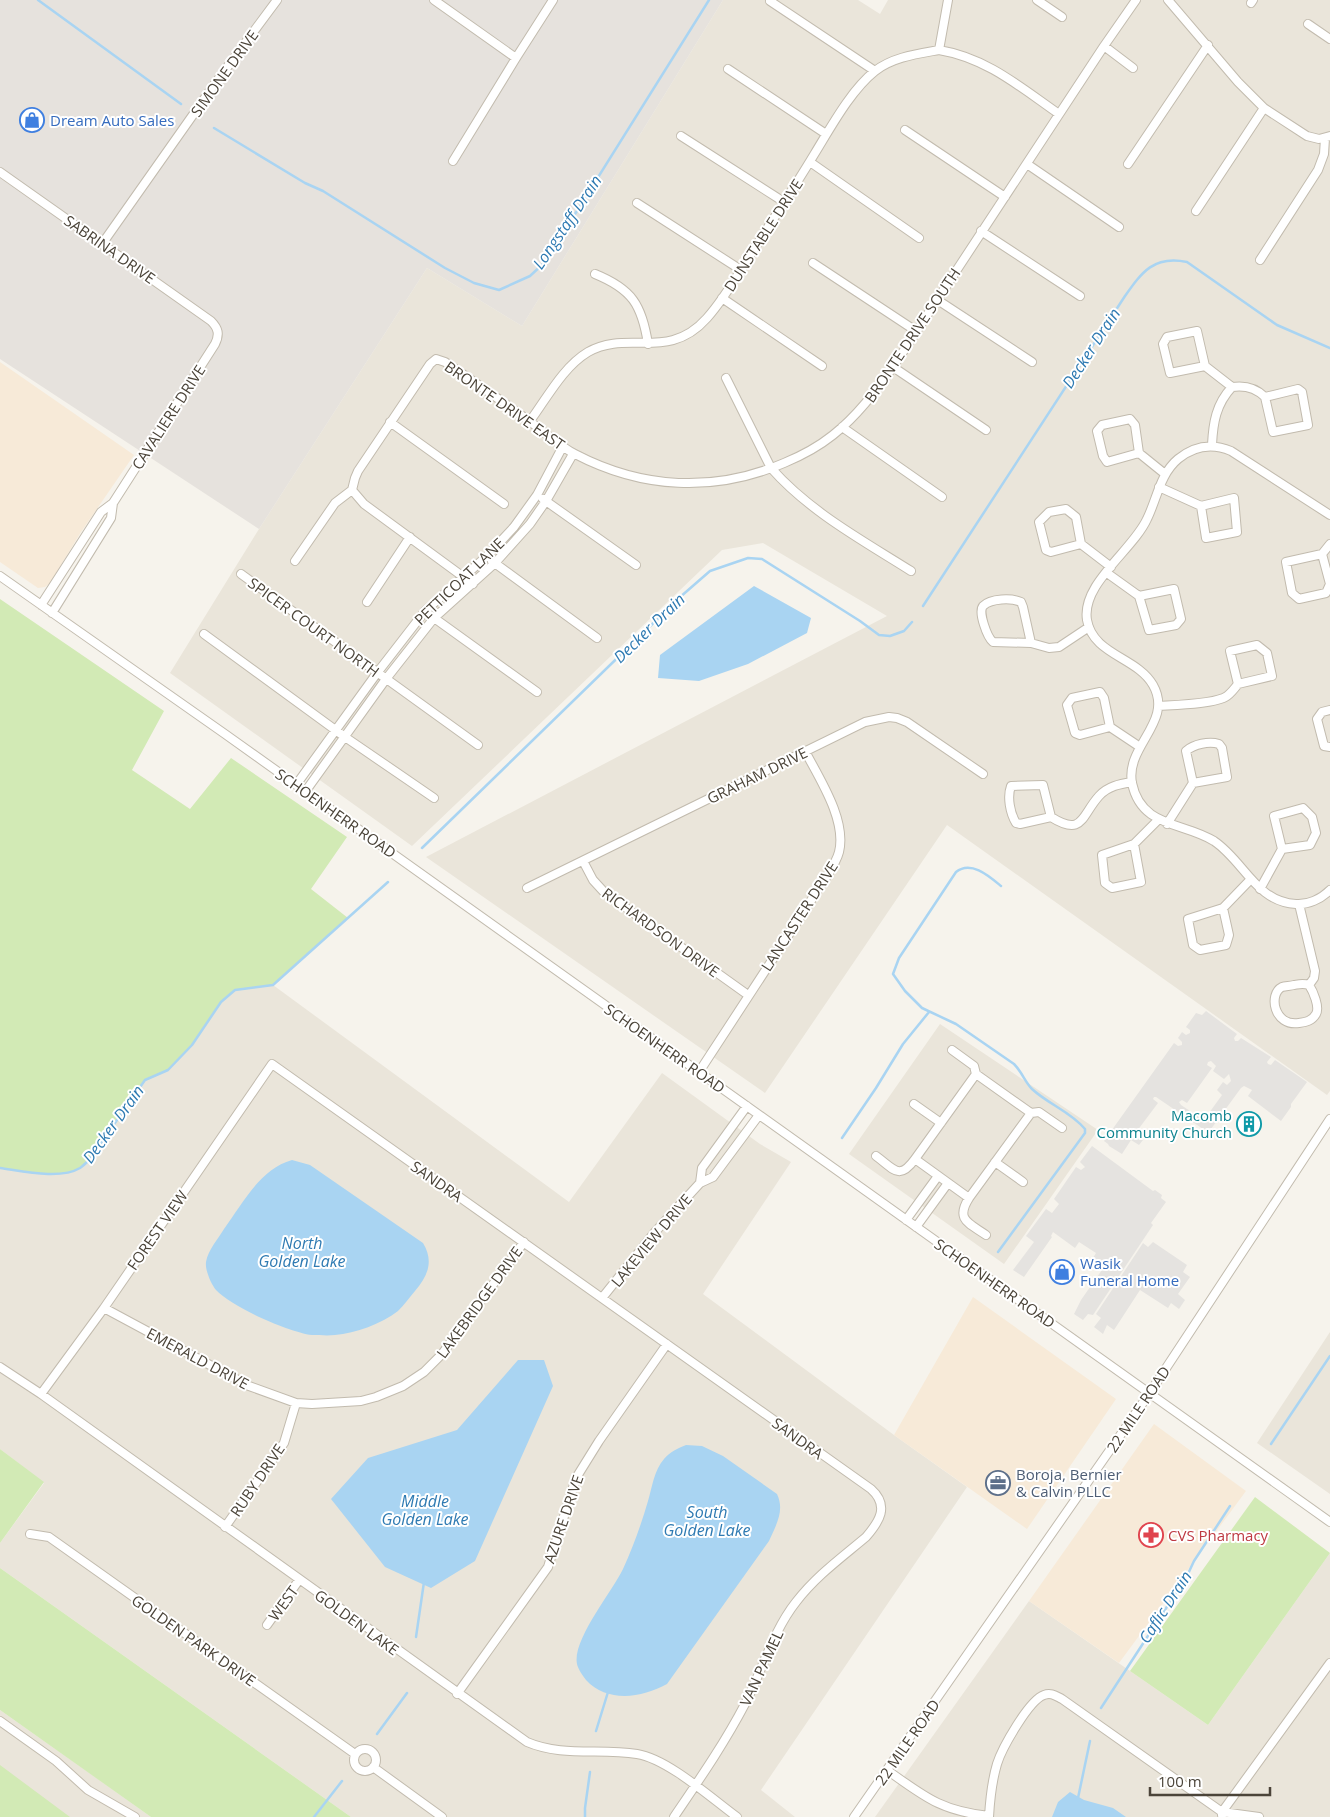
<svg xmlns="http://www.w3.org/2000/svg" width="1330" height="1817" font-family="'Open Sans',sans-serif">
	<style>
		.residential { fill: #eae5da }
		.commercial { fill: #f7ead8 }
		.industrial { fill: #e6e2dd }
		.green { fill: #d2eab5 }
		.parking { fill: #e5e3e0; fill-rule: evenodd }
		.water { fill: #a9d4f2 }
		.lines { fill: none; stroke-linecap: round; stroke-linejoin: round }
		.stream { stroke: #a9d4f2; stroke-width: 2.5 }
		.minor-casing { stroke: #c2bbae; stroke-width: 10 }
		.minor { stroke: #fff; stroke-width: 8 }
		.labels { text-anchor: middle; dominant-baseline: central; stroke-width: 4; stroke-linejoin: round; paint-order: stroke }
		.street-label { font-size: 15px; fill: #4b4439; stroke: #fff }
		.shop-label { font-size: 15px; fill: #366cbe; stroke: #fff; text-anchor: start }
		.culture-label { font-size: 15px; fill: #0d838f; stroke: #fff; text-anchor: end }
		.service-label { font-size: 15px; fill: #4e5e75; stroke: #fff; text-anchor: start }
		.health-label { font-size: 15px; fill: #be3a42; stroke: #fff; text-anchor: start }
		.water-label { font-size: 16px; font-style: italic; fill: #2e7ab2; stroke: #fff }
	</style>
	<rect width="100%" height="100%" fill="#f6f3ec"/>
	<path class="residential" d="M723,0H858L880,14L888,0H1330V1091L1327,1095L947,825L765,1093L426,857L887,616L763,543L722,550L412,846L170,673L259,529L427,268L522,326Z
		M273,985L569,1202L662,1073L760,1144L791,1162L703,1294L894,1435L967,1487L761,1790L795,1817H351L0,1568V1543L44,1483L0,1449V1156L89,1160L145,1080L168,1070L192,1045L221,1002L235,990Z
		M940,1024L1098,1130L1004,1264L849,1154Z
		M1330,1332V1494L1257,1443Z
		M1330,1553V1817H875L1029,1601L1208,1725Z
		M0,1710L95,1777L151,1817H0Z"/>
	<path class="commercial" d="M0,362L134,455L81,532L50,583L45,587L38,588L0,562Z
		M973,1297L1116,1399L1027,1529L894,1435Z
		M1154,1424L1246,1491L1119,1663L1029,1601Z"/>
	<path class="industrial" d="M0,0H723L522,326L427,268L259,529L0,359Z"/>
	<path class="green" d="M0,599L164,711L132,770L190,809L231,758L347,837L311,889L348,918L273,985L235,990L221,1002L192,1045L168,1070L145,1081L89,1160C86,1163 83,1166 80,1168C60,1180 22,1171 0,1168Z
		M0,1449L44,1482L0,1543Z
		M1255,1497L1330,1553L1208,1725L1130,1671Z
		M0,1568L351,1817H151L0,1710Z
		M0,1765L70,1817H0Z"/>
	<path class="parking" d="M1206,1011L1237,1034L1234,1038L1235,1041H1238L1241,1038L1271,1057L1267,1062L1268,1064L1271,1065L1275,1060L1307,1082L1291,1104V1107L1281,1121L1248,1096L1252,1090L1244,1086L1241,1088L1211,1129L1208,1131L1203,1129L1156,1097H1154L1153,1099L1158,1103L1137,1131L1133,1128L1130,1130L1143,1140L1139,1145L1131,1140L1122,1154L1109,1146L1108,1144L1104,1141L1174,1043L1178,1046L1182,1045V1042L1178,1038L1182,1032L1186,1035L1190,1033V1030L1186,1027L1196,1013L1202,1015ZM1211,1061L1216,1066L1213,1071L1224,1079L1229,1074L1231,1081L1227,1085L1223,1082L1217,1090L1222,1095L1209,1113L1206,1116L1199,1117L1181,1105L1179,1102L1182,1100L1187,1103L1212,1068L1207,1065L1208,1062Z
		M1092,1146L1153,1191L1155,1190L1162,1195L1161,1198L1166,1202L1151,1223L1153,1225L1093,1315L1088,1314L1083,1320L1074,1314L1081,1300L1104,1267L1093,1258L1096,1253L1079,1242L1075,1248L1053,1232L1051,1236L1052,1237L1024,1277L1013,1270L1034,1242L1026,1236L1046,1209L1052,1213L1059,1204L1054,1199L1076,1167L1081,1170L1085,1167L1080,1162Z
		M1153,1242L1187,1265L1183,1272L1190,1277L1178,1294L1185,1300L1179,1309L1171,1303L1168,1308L1140,1290L1114,1330L1107,1325L1103,1334L1094,1327L1101,1318L1096,1314L1143,1243L1148,1247Z"/>
	<path class="water" d="M754,586L811,618L807,633L748,664L699,681L658,678L660,655Z
		M292,1160L310,1165L423,1243C434,1261 428,1276 415,1291C410,1297 404,1305 398,1311C381,1324 356,1333 335,1335C327,1336 319,1335 312,1335C288,1332 232,1307 216,1290C211,1284 205,1270 206,1262C208,1250 218,1239 224,1229C243,1203 260,1169 292,1160Z
		M518,1360H544L553,1386L475,1561L431,1588L385,1567L331,1499L368,1458L457,1430Z
		M686,1445L702,1446L723,1456L777,1494C785,1511 776,1525 769,1541L667,1684C642,1698 607,1703 586,1680C583,1676 578,1669 577,1664C572,1640 612,1592 623,1569C633,1547 641,1525 648,1501C652,1488 654,1470 664,1459C670,1452 678,1448 686,1445Z
		M1070,1792L1084,1800L1113,1808L1126,1817H1052L1058,1802Z"/>
	<g class="lines">
		<path class="stream" d="M38,0L181,104
			M214,128L305,183L323,191L445,268L474,283L499,290L530,276L545,262L709,0
			M923,606L1125,296C1142,272 1154,255 1187,262L1277,325L1330,348
			M422,848L679,598L710,571L748,558L762,559L860,621L879,635L890,636L904,631L912,622
			M842,1138L876,1088L903,1044L929,1012
			M0,1168C22,1171 60,1180 80,1168C83,1166 86,1163 89,1160L145,1080L168,1070L192,1045L221,1002L235,990L273,985L388,882
			M998,1252L1085,1133V1129C1071,1112 1048,1104 1032,1089C1025,1082 1022,1072 1014,1064L956,1024L922,1008L905,991L893,974L899,958L956,872C971,860 989,876 1001,886
			M1271,1444L1330,1356
			M416,1637L424,1582
			M1101,1708L1187,1576L1194,1561L1230,1506
			M596,1731L608,1692
			M377,1734L407,1693
			M1078,1798L1090,1741
			M314,1817L342,1781
			M585,1817V1808L590,1772"/>
		<defs>
			<path id="minor" d="M434,0L516,58
				M1037,0L1062,17
				M1168,0L1238,82L1264,108L1307,136L1319,139L1330,136
				M770,1L875,71
				M1251,3L1253,0
				M1308,24L1330,39
				M1104,46L1133,68
				M939,50C987,58 1020,87 1059,114
				M728,69L826,134
				M905,130L1005,197
				M681,136L784,202
				M453,161L516,58L553,0
				M810,162L919,238
				M1027,164L1119,227
				M1128,164L1208,45
				M0,172L211,321C218,328 220,334 215,344L113,503L101,512L41,605
				M637,203L741,270
				M1196,211L1264,108
				M981,231L1080,296
				M102,244L214,85L277,0
				M1260,260L1318,170L1324,154L1325,138
				M813,263L916,331
				M595,274C632,289 642,305 648,344
				M722,298L822,366
				M936,299L1032,362
				M1205,366L1170,373L1163,344L1167,337L1197,331L1205,366L1232,387
				M893,367L986,430
				M726,378L771,468C810,512 862,540 911,571
				M530,421C547,398 563,367 588,352C628,329 668,362 707,318C724,299 737,276 750,255C772,221 794,188 815,153C831,127 851,90 875,71C893,57 917,54 939,50L948,0
				M390,422L504,504
				M842,427L942,497
				M1212,445C1213,423 1216,404 1232,387C1245,385 1256,388 1265,397L1273,432L1308,425L1302,392L1298,389L1265,397
				M1139,453L1107,462L1103,456L1097,431L1102,425L1130,419L1135,425L1139,453L1165,474
				M1159,487L1201,506L1234,498L1237,532L1206,538L1201,506
				M352,490L355,478L358,471L430,364L436,359L445,362C473,381 502,401 529,421C544,431 559,446 575,454C642,489 714,493 784,463C801,456 818,447 833,435C857,416 875,392 893,367L1104,46L1136,0
				M352,490L364,504L473,584
				M543,499L636,565
				M1330,515L1231,451C1212,443 1194,446 1178,459C1160,474 1157,499 1147,519C1133,550 1081,584 1087,620C1093,655 1137,657 1153,685C1174,722 1125,746 1132,783C1141,828 1184,822 1214,841C1244,861 1256,902 1296,904C1308,905 1321,899 1330,890
				M1081,544L1051,552L1046,550L1039,522L1049,512L1066,509L1076,517L1081,544L1111,567
				M1322,554L1330,584L1326,593L1299,599L1292,593L1286,562Z
				M1322,554L1330,544
				M295,561L335,503L352,490
				M492,561L597,638
				M1107,573L1139,596L1174,589L1181,619L1176,625L1149,630L1139,596
				M241,574L478,745
				M0,576L225,734L1330,1522
				M367,602L410,537
				M52,613L111,518L113,503
				M430,615L537,692
				M204,634L345,737L434,798
				M1031,643L993,642C987,637 978,612 983,606C991,598 1012,598 1021,602L1023,607L1031,643L1049,648L1059,647L1089,627
				M1159,706C1174,705 1216,704 1227,696C1231,693 1235,688 1238,684L1230,651L1257,645L1267,653L1272,676L1238,684
				M1330,710L1322,712L1317,719L1324,746L1330,747
				M1110,727L1080,735L1075,733L1067,705L1072,698L1100,692L1104,698L1110,727L1140,747
				M296,785L377,673L425,611L487,556L514,527L537,495L563,446
				M305,792L386,679L434,618L495,563L530,524L546,501L573,454
				M1051,817L1020,824L1016,823C1010,813 1007,797 1011,786L1043,785L1051,817C1083,837 1081,816 1099,796C1108,786 1120,784 1132,782
				M1167,824L1193,783L1186,751C1194,744 1209,741 1219,744L1222,748L1227,777L1193,783
				M1134,844L1141,882L1112,888L1105,883L1102,855L1134,844L1158,820
				M583,861L593,880L604,892L748,995
				M527,888L865,722L889,717L897,718L907,722L983,774
				M1260,889L1282,849L1274,816L1303,808L1312,817L1316,833L1310,845L1282,849
				M1299,904L1315,971L1314,978L1309,985C1303,983 1300,984 1294,985C1290,986 1285,986 1282,987C1268,994 1274,1027 1299,1023C1306,1022 1312,1021 1316,1014C1320,1007 1313,991 1309,985
				M1223,908L1229,935L1226,945L1200,950L1193,945L1188,919L1223,908L1251,879
				M952,1050L974,1066L976,1074
				M699,1072L827,876C832,868 837,860 839,852C847,820 819,778 805,751
				M976,1074L1031,1113L969,1198L915,1159Z
				M914,1104L941,1123
				M747,1106L702,1168L700,1183L713,1177L759,1115
				M1031,1113L1039,1112L1062,1128
				M876,1156C894,1169 899,1181 915,1159
				M995,1162L1023,1182
				M969,1198C955,1220 969,1223 986,1235
				M906,1220L938,1176
				M916,1227L948,1183
				M602,1298L655,1232L700,1183
				M104,1308L249,1386L296,1403L312,1404L361,1401L376,1397L403,1386L424,1372L442,1354L524,1242
				M0,1367L41,1394L527,1742C562,1757 600,1748 637,1754C668,1759 711,1798 737,1817
				M41,1394L104,1308L272,1064L871,1489C890,1506 879,1522 866,1537C841,1558 816,1576 796,1602C773,1631 762,1671 745,1704C724,1744 699,1780 674,1817
				M225,1527L284,1443L296,1403
				M30,1534L49,1537L355,1754
				M267,1625L299,1580
				M457,1694L548,1567L576,1478L599,1441L667,1344
				M0,1721L56,1761L88,1790L135,1817
				M354 1760a11 11 0 1 1 22 0a11 11 0 1 1-22 0Z
				M373,1767L442,1817
				M887,1770C925,1797 941,1811 989,1816
				M1222,1815V1812L1330,1663
				M854,1817L1149,1394L1330,1119
				M989,1817C990,1799 992,1781 997,1764C1002,1748 1029,1700 1044,1695C1051,1692 1056,1696 1062,1699L1222,1812L1259,1817"/>
		</defs>
		<use href="#minor" class="minor-casing"/>
		<use href="#minor" class="minor"/>
	</g>
	<defs>
		<symbol id="shop-ring" viewBox="-11 -11 22 22"><circle r="9.5" fill="#fff" stroke="#3f7fe0" stroke-width="1.5"/><path d="M-5-2.5h2.3a2.7 3.5 0 0 1 5.4 0H5L5.5 6h-11ZM-1.5-2.5h3a1.5 2.3 0 0 0-3 0Z" fill="#3f7fe0"/></symbol>
		<symbol id="building-ring" viewBox="-11 -11 22 22"><circle r="9.5" fill="#fff" stroke="#0f9aa8" stroke-width="1.5"/><path d="M-4-6H4V6H1V3H-1V6H-4ZM-2.5-4.3h1.7v1.8h-1.7ZM.8-4.3h1.7v1.8H.8ZM-2.5-1h1.7V.8h-1.7ZM.8-1h1.7V.8H.8Z" fill="#0f9aa8"/></symbol>
		<symbol id="office-ring" viewBox="-11 -11 22 22"><circle r="9.5" fill="#fff" stroke="#5c6f8a" stroke-width="1.5"/><path d="M-6-3h4V-5.5h4V-3h4V5H-6ZM-1-4.5V-3h2v-1.5ZM-6 0V1H6V0Z" fill="#5c6f8a"/></symbol>
		<symbol id="pharmacy-ring" viewBox="-11 -11 22 22"><circle r="9.5" fill="#fff" stroke="#e0444e" stroke-width="1.5"/><path d="M-2-6h4v4h4v4h-4v4h-4v-4h-4v-4h4Z" fill="#e0444e"/></symbol>
	</defs>
	<g fill-rule="evenodd">
		<use href="#shop-ring" x="18" y="106" width="28" height="28"/>
		<use href="#building-ring" x="1235" y="1110" width="28" height="28"/>
		<use href="#shop-ring" x="1048" y="1258" width="28" height="28"/>
		<use href="#office-ring" x="984" y="1469" width="28" height="28"/>
		<use href="#pharmacy-ring" x="1137" y="1521" width="28" height="28"/>
	</g>
	<g class="labels">
		<g class="street-label">
			<text transform="translate(224 73) rotate(-54)">SIMONE DRIVE</text>
			<text transform="translate(763 235) rotate(-57)">DUNSTABLE DRIVE</text>
			<text transform="translate(110 249) rotate(35)">SABRINA DRIVE</text>
			<text transform="translate(912 335) rotate(-56)">BRONTE DRIVE SOUTH</text>
			<text transform="translate(505 405) rotate(35)">BRONTE DRIVE EAST</text>
			<text transform="translate(168 417) rotate(-57)">CAVALIERE DRIVE</text>
			<text transform="translate(459 581) rotate(-44)">PETTICOAT LANE</text>
			<text transform="translate(314 627) rotate(36)">SPICER COURT NORTH</text>
			<text transform="translate(757 775) rotate(-26)">GRAHAM DRIVE</text>
			<text transform="translate(336 813) rotate(35)">SCHOENHERR ROAD</text>
			<text transform="translate(799 916) rotate(-57)">LANCASTER DRIVE</text>
			<text transform="translate(661 932) rotate(36)">RICHARDSON DRIVE</text>
			<text transform="translate(665 1048) rotate(35)">SCHOENHERR ROAD</text>
			<text transform="translate(437 1181) rotate(35)">SANDRA</text>
			<text transform="translate(157 1230) rotate(-55)">FOREST VIEW</text>
			<text transform="translate(651 1240) rotate(-50)">LAKEVIEW DRIVE</text>
			<text transform="translate(995 1283) rotate(35)">SCHOENHERR ROAD</text>
			<text transform="translate(479 1302) rotate(-54)">LAKEBRIDGE DRIVE</text>
			<text transform="translate(198 1358) rotate(28)">EMERALD DRIVE</text>
			<text transform="translate(1138 1409) rotate(-56)">22 MILE ROAD</text>
			<text transform="translate(798 1438) rotate(36)">SANDRA</text>
			<text transform="translate(257 1480) rotate(-56)">RUBY DRIVE</text>
			<text transform="translate(563 1519) rotate(-71)">AZURE DRIVE</text>
			<text transform="translate(283 1603) rotate(-54)">WEST</text>
			<text transform="translate(357 1622) rotate(36)">GOLDEN LAKE</text>
			<text transform="translate(194 1640) rotate(35)">GOLDEN PARK DRIVE</text>
			<text transform="translate(761 1668) rotate(-65)">VAN PAMEL</text>
			<text transform="translate(907 1742) rotate(-55)">22 MILE ROAD</text>
		</g>
		<g class="shop-label">
			<text x="50" y="120">Dream Auto Sales</text>
			<text x="1080" y="1263">Wasik<tspan x="1080" dy="17">Funeral Home</tspan></text>
		</g>
		<g class="culture-label">
			<text x="1232" y="1115">Macomb<tspan x="1232" dy="17">Community Church</tspan></text>
		</g>
		<g class="service-label">
			<text x="1016" y="1474">Boroja, Bernier<tspan x="1016" dy="17">&amp; Calvin PLLC</tspan></text>
		</g>
		<g class="health-label">
			<text x="1168" y="1535">CVS Pharmacy</text>
		</g>
		<g class="water-label">
			<text transform="translate(567 222) rotate(-56)">Longstaff Drain</text>
			<text transform="translate(1091 348) rotate(-57)">Decker Drain</text>
			<text transform="translate(649 628) rotate(-44)">Decker Drain</text>
			<text transform="translate(113 1124) rotate(-54)">Decker Drain</text>
			<text x="302" y="1243">North<tspan x="302" dy="18">Golden Lake</tspan></text>
			<text x="425" y="1501">Middle<tspan x="425" dy="18">Golden Lake</tspan></text>
			<text x="707" y="1512">South<tspan x="707" dy="18">Golden Lake</tspan></text>
			<text transform="translate(1165 1607) rotate(-57)">Caflic Drain</text>
		</g>
	</g>
	<path d="M1150 1787v8h120v-8" fill="none" stroke="#4b4439" stroke-width="2.5"/>
	<text x="1158" y="1787" font-size="15" fill="#4b4439" stroke="#ffffff" stroke-width="4" paint-order="stroke">100 m</text>
</svg>
